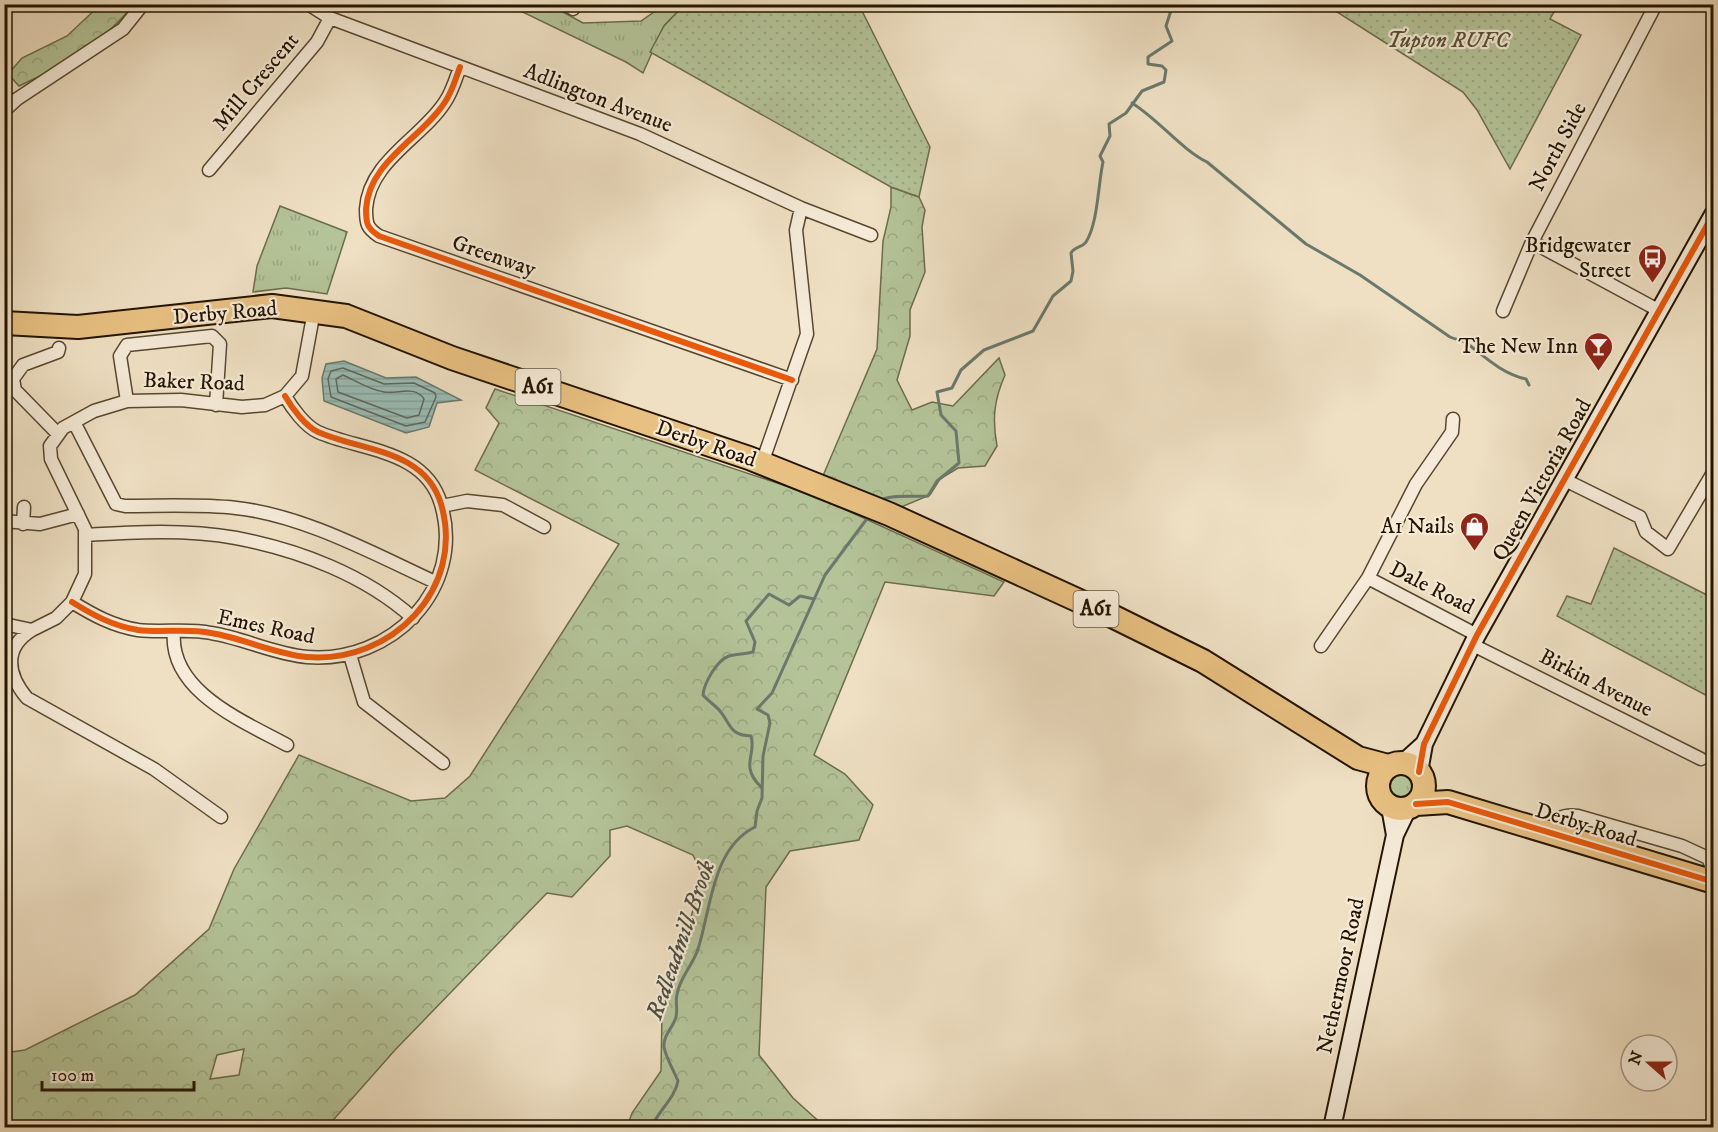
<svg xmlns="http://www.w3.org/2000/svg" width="1718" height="1132" font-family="'IM FELL DW Pica',serif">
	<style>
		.grass { fill: url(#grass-tufts); stroke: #6c6c4c; stroke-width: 1.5 }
		.forest { fill: url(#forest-crowns); stroke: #6c6c4c; stroke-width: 1.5; fill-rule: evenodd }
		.park { fill: url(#park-dots); stroke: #6c6c4c; stroke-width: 1.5 }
		.water { fill: url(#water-rules); stroke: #6a796d; stroke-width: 1.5 }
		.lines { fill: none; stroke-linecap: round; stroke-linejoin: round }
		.shore { stroke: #5e685b; stroke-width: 1.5 }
		.stream { stroke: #6a796d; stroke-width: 3 }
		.street-casing { stroke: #564731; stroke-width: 15 }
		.secondary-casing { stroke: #231400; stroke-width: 20 }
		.highway-casing { stroke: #231400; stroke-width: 26 }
		.street { stroke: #f5ebd8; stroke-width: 12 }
		.secondary { stroke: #f5ebd8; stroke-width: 16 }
		.highway { stroke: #e8c082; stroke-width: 22 }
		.cycleway-casing { stroke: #f5ebd8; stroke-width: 10 }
		.cycleway { stroke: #e8590c; stroke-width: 6 }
		.labels { text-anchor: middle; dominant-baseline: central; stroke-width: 4.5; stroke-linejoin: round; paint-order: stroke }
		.shield { fill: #f5ebd8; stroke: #625441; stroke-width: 1.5 }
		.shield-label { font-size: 21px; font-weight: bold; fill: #231400 }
		.park-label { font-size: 22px; font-style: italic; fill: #565135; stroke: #f5ebd8 }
		.street-label { font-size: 22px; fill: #231400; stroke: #f5ebd8 }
		.poi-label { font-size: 22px; fill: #231400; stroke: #f5ebd8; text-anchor: end }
		.water-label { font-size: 24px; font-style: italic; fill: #4d4f40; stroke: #f5ebd8 }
	</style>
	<defs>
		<pattern id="grass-tufts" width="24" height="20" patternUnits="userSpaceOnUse" patternTransform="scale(1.5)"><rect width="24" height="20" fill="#b4c398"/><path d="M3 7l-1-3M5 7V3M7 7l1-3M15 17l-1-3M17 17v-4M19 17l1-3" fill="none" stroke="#9aa781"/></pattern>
		<pattern id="forest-crowns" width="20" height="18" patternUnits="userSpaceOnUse" patternTransform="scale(1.5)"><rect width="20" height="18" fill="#b4c398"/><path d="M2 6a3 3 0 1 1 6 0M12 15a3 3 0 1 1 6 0" fill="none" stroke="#9aa781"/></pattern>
		<pattern id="park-dots" width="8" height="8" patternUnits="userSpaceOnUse" patternTransform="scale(1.5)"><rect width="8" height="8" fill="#b4c398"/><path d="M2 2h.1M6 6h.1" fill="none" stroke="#9aa781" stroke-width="1.8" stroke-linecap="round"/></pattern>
		<pattern id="water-rules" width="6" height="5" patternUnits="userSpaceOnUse" patternTransform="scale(1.5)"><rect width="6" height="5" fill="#9abdb6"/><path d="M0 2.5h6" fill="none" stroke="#84a29b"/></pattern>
	</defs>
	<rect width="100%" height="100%" fill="#efe0c3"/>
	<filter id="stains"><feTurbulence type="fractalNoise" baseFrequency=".00333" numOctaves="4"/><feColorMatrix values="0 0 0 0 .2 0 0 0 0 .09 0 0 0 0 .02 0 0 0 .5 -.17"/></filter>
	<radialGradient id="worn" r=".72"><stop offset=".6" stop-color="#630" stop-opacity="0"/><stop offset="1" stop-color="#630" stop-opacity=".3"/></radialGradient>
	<path class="grass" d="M508,5H550L583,23L641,21L664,5H684L664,26L643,73L626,62Z
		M280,206L347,232L327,294L286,288L253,292L257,266Z
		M1383 786a17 17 0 1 1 34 0a17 17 0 1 1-34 0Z"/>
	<path class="forest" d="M100,5H133C105,42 61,67 19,86L8,74L22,58L67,36Z
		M891,187L919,197L925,210L922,227L925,272L910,310V336L897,380L912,410L932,402L953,406L999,358L1005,375C994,400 992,419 997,446L985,466L958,468L940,479L930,495L899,508L822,478L877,349L883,241L891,207Z
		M495,389L813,495L1004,582L994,596L885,582L814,755L845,774L873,805L859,840L790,851L766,887L759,1055L793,1098L825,1127H627L632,1113L661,1071L662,1013L703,877L693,855L627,826L610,830V856L572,897L547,893L395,1050L327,1127L5,1128V1053L25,1050L135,995L209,929L234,869L299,755L411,801L445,798L470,776L619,544L475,470L499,423L486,408ZM244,1049L239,1075L210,1079L217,1055Z"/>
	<path class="park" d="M684,5H859L930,147L919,197L891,187L650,52L664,26Z
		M1326,5H1558L1550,19L1581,35L1510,169L1477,110L1463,92Z
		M1614,548L1713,598V699L1557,616L1567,596L1591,604Z"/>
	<path class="water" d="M344,361L386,378L416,377L461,400L437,403L429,427L406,433L324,401L322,378L326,364Z"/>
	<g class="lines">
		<path class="shore" d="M343,368L384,384L414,383L435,393L436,397L425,422L406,426L331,397L328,379L331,371Z
			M343,375C356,381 370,390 384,392C398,394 415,385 424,399L419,415L407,418L338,392L336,379Z"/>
		<path class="stream" d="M1132,103C1159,120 1182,150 1207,162L1306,244L1360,275L1450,337C1456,340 1464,340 1468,344C1486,358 1503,374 1526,379L1529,385
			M880,501C886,494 916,497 928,496L937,481L959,463L956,431L941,415L937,392L952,388L961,370L984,350L1033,331L1053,296L1071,281L1073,271L1071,253C1075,246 1082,248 1086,242C1098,223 1098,185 1103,162L1100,156L1110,136L1109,124L1126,113L1142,91L1164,82L1166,70L1162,66L1148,64V57L1172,41L1166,26L1173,4
			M761,787C739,765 757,755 751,736C729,735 731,724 720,711C715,705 708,701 703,695C704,683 717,660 729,656C736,654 745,654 753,652L755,642L746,621L769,594L789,605L800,596L814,599
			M651,1128C658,1111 675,1098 678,1081C674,1071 666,1058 664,1047C663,1035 673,1028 676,1017C678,1010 675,1002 677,994C680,977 693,965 698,949C711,909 712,848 755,827L757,811L762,798L763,756L770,723L768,715L757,709L772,693L825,575L869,516"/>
		<defs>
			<path id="street" d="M308,4L330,18L640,134L801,208L871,235
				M565,4L573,9
				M460,67C456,78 452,92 445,102C422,138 369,161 366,209C366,224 367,228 379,236L792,380
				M4,111L17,99L123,29L143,4
				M209,170L317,42L330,18
				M1532,242L1658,310
				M1503,311L1532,242L1656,4
				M127,401L120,356L127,345L212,336L220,344L216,405
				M74,422L116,504L125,506C162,506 200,504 236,508C303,515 374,554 435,582
				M58,434L15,390L13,379L23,365L58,352L59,348
				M762,463L807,334L796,230L801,208
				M1563,479L1640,517L1646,532L1668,549L1714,471
				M442,506L467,501L503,505L544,527
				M4,521L40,524L78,514
				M23,524L24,507
				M85,535C134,532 187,529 236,538C299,550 365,575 413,618
				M1368,578L1477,635
				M72,602C93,615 113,626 138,630C162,633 187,628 211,633C243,638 274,654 307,657C391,664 466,589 441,504C425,449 361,451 318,432C305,426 292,408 285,396
				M4,624L32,630L56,618L72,602L85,574V529L51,459L50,446L63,428L94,411L127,401L181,400L242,407L265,405L285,396L302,376L314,311
				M32,630C3,648 7,674 27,698L154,769L221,817
				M174,631C168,691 243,721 287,745
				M1473,645L1701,759
				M1321,646L1368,578L1416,484L1452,432L1453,419
				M350,655L364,702L443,763
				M1551,833C1556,818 1562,814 1578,816L1682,846L1708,858L1711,865L1710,881"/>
			<path id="secondary" d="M1403,763L1424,744
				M1419,772L1424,744L1477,635L1714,213
				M1390,807L1395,835
				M1332,1128L1395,835L1408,808"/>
			<path id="highway" d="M4,323L78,327L272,306L346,316L452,358L749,458L889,514L1110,615L1203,661L1358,758L1388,766
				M1378 786a23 23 0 1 1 46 0a23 23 0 1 1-46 0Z
				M1416,804L1448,802L1714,882"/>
		</defs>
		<use href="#street" class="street-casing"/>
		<use href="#secondary" class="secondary-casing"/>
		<use href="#highway" class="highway-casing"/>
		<use href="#street" class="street"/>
		<use href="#secondary" class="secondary"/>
		<use href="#highway" class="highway"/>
		<defs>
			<path id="cycleway" d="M460,67C456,78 452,92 445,102C422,138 369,161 366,209C366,224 367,228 379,236L792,380
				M72,602C93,615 113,626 138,630C162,633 187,628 211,633C243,638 274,654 307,657C391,664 466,589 441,504C425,449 361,451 318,432C305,426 292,408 285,396
				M1419,772L1424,744L1477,635L1714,213
				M1416,804L1448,802L1714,882"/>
		</defs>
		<use href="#cycleway" class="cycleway-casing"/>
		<use href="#cycleway" class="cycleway"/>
	</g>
	<defs>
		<symbol id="bus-pin" viewBox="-11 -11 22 30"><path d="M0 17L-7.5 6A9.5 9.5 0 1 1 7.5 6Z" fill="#8f2418" stroke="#f5ebd8"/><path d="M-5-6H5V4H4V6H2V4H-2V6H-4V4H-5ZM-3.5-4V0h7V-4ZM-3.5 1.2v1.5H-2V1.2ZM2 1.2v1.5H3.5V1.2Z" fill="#fff"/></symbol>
		<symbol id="bar-pin" viewBox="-11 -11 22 30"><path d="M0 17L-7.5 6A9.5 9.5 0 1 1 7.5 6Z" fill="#8f2418" stroke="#f5ebd8"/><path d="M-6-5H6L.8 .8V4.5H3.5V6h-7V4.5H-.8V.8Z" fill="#fff"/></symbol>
		<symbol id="shop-pin" viewBox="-11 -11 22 30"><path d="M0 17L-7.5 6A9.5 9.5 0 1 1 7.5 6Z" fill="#8f2418" stroke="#f5ebd8"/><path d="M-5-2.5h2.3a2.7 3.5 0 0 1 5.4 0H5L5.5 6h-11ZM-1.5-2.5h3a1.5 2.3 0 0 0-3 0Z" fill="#fff"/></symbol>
	</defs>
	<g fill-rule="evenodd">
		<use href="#bus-pin" x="1636" y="242" width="33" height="45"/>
		<use href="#bar-pin" x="1582" y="330" width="33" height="45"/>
		<use href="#shop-pin" x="1458" y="510" width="33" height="45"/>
	</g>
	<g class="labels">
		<g class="shield">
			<rect x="515.5" y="369" width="45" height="36" rx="4.5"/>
			<rect x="1073.5" y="591" width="45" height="36" rx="4.5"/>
		</g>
		<g class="shield-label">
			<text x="538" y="387">A61</text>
			<text x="1096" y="609">A61</text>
		</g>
		<g class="park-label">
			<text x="1448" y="40">Tupton RUFC</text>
		</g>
		<g class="street-label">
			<text transform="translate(256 82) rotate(-50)">Mill Crescent</text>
			<text transform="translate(598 98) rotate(21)">Adlington Avenue</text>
			<text transform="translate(1558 147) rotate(-62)">North Side</text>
			<text transform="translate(494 256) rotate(19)">Greenway</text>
			<text transform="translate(225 313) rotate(-5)">Derby Road</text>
			<text transform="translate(194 382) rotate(2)">Baker Road</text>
			<text transform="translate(706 444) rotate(19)">Derby Road</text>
			<text transform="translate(1542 480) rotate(-61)">Queen Victoria Road</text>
			<text transform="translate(1432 588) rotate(27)">Dale Road</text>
			<text transform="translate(266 627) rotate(12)">Emes Road</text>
			<text transform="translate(1596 683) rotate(27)">Birkin Avenue</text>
			<text transform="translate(1586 825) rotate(17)">Derby Road</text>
			<text transform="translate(1341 976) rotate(-78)">Nethermoor Road</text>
		</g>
		<g class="poi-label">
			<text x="1631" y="245">Bridgewater<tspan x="1631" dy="25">Street</tspan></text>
			<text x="1578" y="346">The New Inn</text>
			<text x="1454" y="526">A1 Nails</text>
		</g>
		<g class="water-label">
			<text transform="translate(681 940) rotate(-71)">Redleadmill Brook</text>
		</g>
	</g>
	<rect width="1718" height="1132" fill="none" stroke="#efe0c3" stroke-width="24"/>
	<rect x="6" y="6" width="1706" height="1120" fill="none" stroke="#231400" stroke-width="3"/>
	<rect x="12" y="12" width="1694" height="1108" fill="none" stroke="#231400" stroke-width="1.5"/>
	<g transform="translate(1649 1063) rotate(291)"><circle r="28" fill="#f5ebd8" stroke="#a19582" stroke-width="1.5"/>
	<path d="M0-4.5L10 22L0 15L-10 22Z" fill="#8f2418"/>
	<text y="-9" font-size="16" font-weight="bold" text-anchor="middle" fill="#231400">N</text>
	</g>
	<path d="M42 1081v9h152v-9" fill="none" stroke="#231400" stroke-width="3"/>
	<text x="51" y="1081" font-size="18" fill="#231400" stroke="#f5ebd8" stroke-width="4.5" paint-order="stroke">100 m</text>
	<rect width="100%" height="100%" filter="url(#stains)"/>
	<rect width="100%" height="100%" fill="url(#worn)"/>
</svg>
